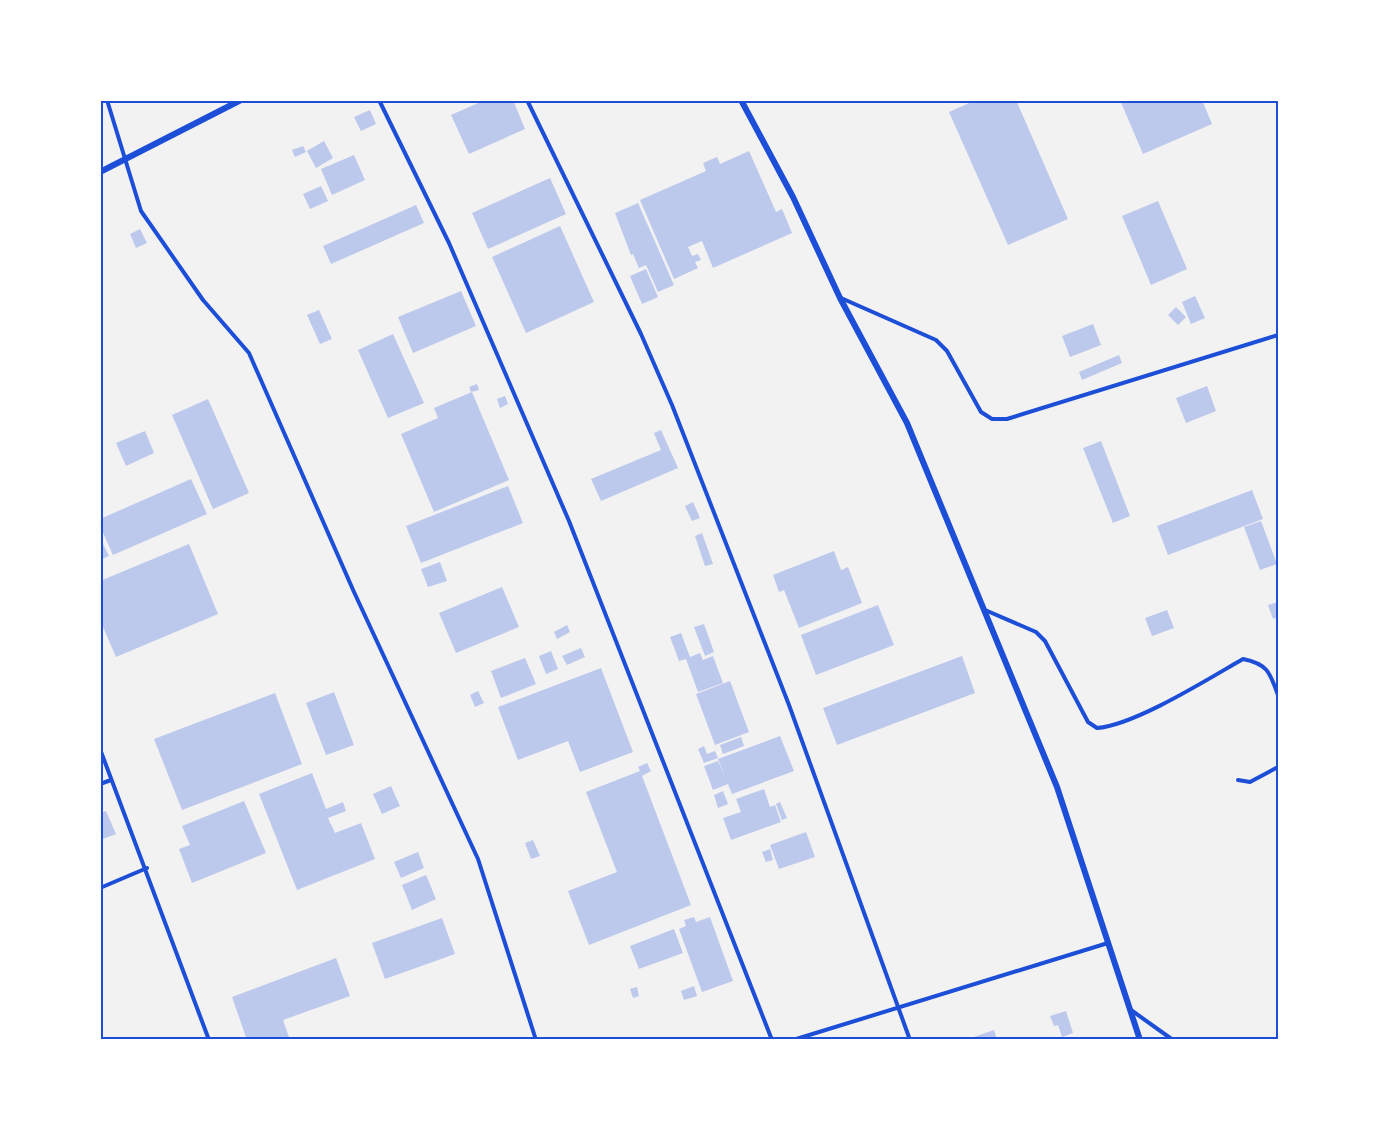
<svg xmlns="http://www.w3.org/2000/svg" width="1379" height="1140" font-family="Figtree,sans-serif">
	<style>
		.building { fill: #bdc9ec }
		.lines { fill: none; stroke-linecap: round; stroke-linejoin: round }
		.service { stroke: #1d4ed8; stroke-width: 4 }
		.minor { stroke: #1d4ed8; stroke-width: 6 }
		.neatline { fill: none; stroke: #1d4ed8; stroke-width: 2 }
	</style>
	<rect width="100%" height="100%" fill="#f2f2f2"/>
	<path class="building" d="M485,100H513L525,129L469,154L451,115Z
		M976,100H1016L1068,219L1008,245L949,112Z
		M1120,100H1202L1212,124L1143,154Z
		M370,110L376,124L361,131L354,117Z
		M324,141L333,158L316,168L307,151Z
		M303,146L306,152L295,157L292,150Z
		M749,151L776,212L782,209L792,233L713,268L702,241L688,247L692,256L698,254L701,260L695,262L698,268L674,279L640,200L706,171L703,163L717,157L720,164Z
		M354,155L365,180L332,195L321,169Z
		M550,178L566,214L488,249L472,213Z
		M321,186L328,201L310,209L303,194Z
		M1158,201L1187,269L1151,285L1122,216Z
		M638,203L674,285L658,292L646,265L639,268L633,254L631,255L615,213Z
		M416,205L424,223L331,264L323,246Z
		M560,226L594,302L526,333L492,257Z
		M140,229L147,243L136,248L130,234Z
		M646,269L658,297L642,304L630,276Z
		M461,291L476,326L413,353L398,317Z
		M1195,296L1205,318L1191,324L1182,302Z
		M1176,307L1186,317L1178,325L1168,315Z
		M319,310L332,339L320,344L307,315Z
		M1093,324L1101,345L1070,357L1062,336Z
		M393,334L424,403L388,418L358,350Z
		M1119,355L1122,363L1082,380L1079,372Z
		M477,384L479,390L471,392L469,387Z
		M1207,386L1216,411L1186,423L1176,398Z
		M472,392L509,480L434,512L401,434L438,418L434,408Z
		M505,396L508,404L500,408L497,399Z
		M208,399L249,493L213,509L172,415Z
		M661,430L678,468L601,501L591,479L661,450L654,433Z
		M145,431L154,453L126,466L116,443Z
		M1101,441L1130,516L1113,523L1083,448Z
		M191,479L207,514L113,555L100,526V519Z
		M508,486L523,523L421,563L406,526Z
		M1252,490L1263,519L1168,555L1157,526Z
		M693,502L700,518L692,521L685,506Z
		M1261,521L1277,564L1260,570L1244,527Z
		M702,533L713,564L705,566L695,536Z
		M100,538L109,556L100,560Z
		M189,544L218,614L116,657L100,620V581Z
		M834,551L841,570L848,567L862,603L799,628L784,590L779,592L773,575Z
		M440,562L447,581L428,587L421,569Z
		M502,587L519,627L456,653L439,613Z
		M1278,602V617L1273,619L1268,605Z
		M878,605L894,645L816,675L801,635Z
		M1167,610L1174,628L1152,636L1145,618Z
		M704,624L714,652L705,656L694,627Z
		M567,625L570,632L557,639L554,632Z
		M681,633L690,657L700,653L703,660L713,656L723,683L698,692L686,659L679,661L670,637Z
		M581,648L585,657L567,665L562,656Z
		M551,651L558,669L546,674L539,656Z
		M962,656L975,693L837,745L823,708Z
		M525,658L536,684L501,698L491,671Z
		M601,668L633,752L580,772L568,741L518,760L498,707Z
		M730,681L749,732L715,745L696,694Z
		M478,691L484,703L475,707L470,695Z
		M334,692L354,745L326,755L306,703Z
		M275,693L302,764L182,810L154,739Z
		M780,736L794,771L732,794L728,784L713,790L704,766L718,761L725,777L718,759Z
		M741,737L744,746L723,754L720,745Z
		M704,746L707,754L715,751L718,758L704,763L698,749Z
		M647,763L651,771L642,776L691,905L589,945L568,891L617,872L586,792L640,771L638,767Z
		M312,773L326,809L343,802L346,811L328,818L335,833L361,823L375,859L297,890L259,794Z
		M391,786L400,806L382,814L373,794Z
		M764,789L770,807L775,805L781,822L731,840L723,818L741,812L736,799Z
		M723,791L728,804L718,808L714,795Z
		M244,801L266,853L192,883L179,849L190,845L182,826Z
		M780,802L787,818L782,820L776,804Z
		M106,811L116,834L100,840V813Z
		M806,832L815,857L779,869L770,845Z
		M533,840L540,856L531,859L525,843Z
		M770,849L773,860L766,862L762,852Z
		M418,852L424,868L401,878L394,862Z
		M426,875L436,899L412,910L402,885Z
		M694,917L696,922L710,917L733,981L702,992L679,929L686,926L684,920Z
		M442,918L455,954L385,979L372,943Z
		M674,929L683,953L639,969L630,946Z
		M336,958L350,996L283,1020L290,1040H247L232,997Z
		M694,986L697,996L684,1000L681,991Z
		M637,987L639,996L633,998L630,989Z
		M1066,1011L1073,1033L1062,1037L1058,1025L1054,1026L1050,1016Z
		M994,1030L997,1040H968V1039Z"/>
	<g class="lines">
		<path class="service" d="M107,100L141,211L203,300L249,353L354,592L478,859L536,1040
			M379,100L449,243L569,521L772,1040
			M527,100L641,334L672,405L789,705L910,1040
			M841,298L936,340L947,351L981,412L992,419H1007L1278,335
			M985,610L1036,632L1045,641L1088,722L1097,728C1135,725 1208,679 1243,659C1268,664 1270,673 1278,695
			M100,749L209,1040
			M1238,780L1250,782L1278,767
			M100,784L111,780
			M100,888L147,868
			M1131,1010L1173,1040
			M793,1040L1108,943"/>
		<path class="minor" d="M741,100L793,197L840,298L907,423L1057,787L1140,1040
			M100,172L241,100"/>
	</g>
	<rect width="1379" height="1140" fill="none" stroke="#ffffff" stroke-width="204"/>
	<rect x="102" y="102" width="1175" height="936" class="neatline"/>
</svg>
